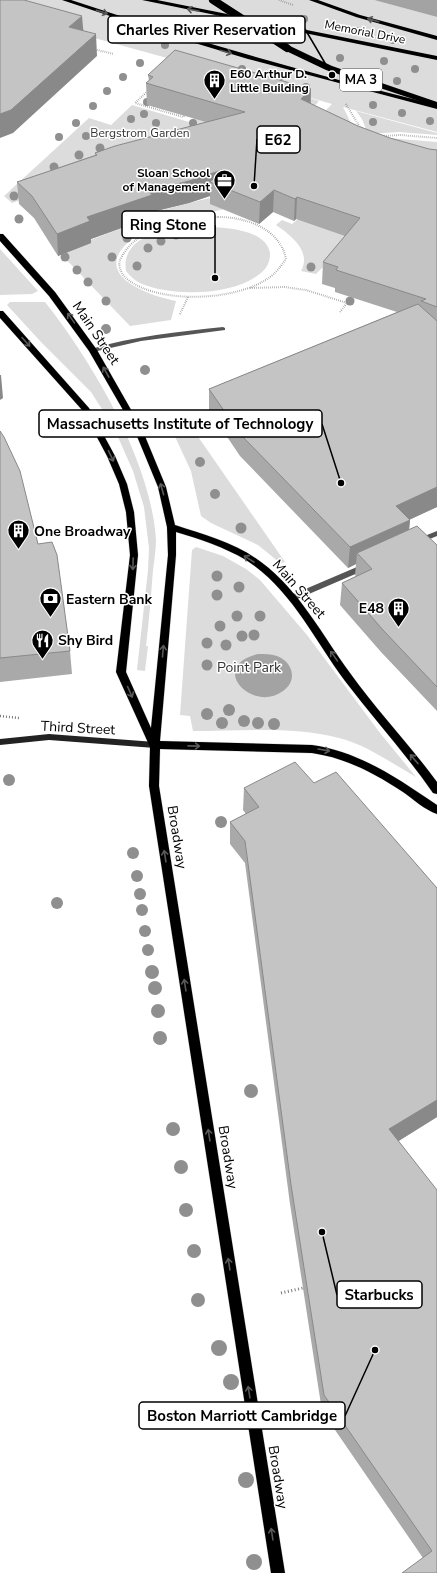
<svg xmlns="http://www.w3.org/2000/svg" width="437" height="1573" font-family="'Nunito Sans',sans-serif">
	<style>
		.green { fill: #dcdcdc }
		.water { fill: #a3a3a3 }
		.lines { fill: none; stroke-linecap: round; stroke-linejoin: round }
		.primary-casing { stroke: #dbdbdb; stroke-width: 1 }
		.trunk-casing { stroke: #dbdbdb; stroke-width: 1 }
		.path-far2 { stroke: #777; stroke-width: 2; stroke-dasharray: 0.5 1.5; stroke-linecap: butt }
		.path-far1 { stroke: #777; stroke-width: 2.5; stroke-dasharray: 1 2; stroke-linecap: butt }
		.path { stroke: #777; stroke-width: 3; stroke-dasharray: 1 2.5; stroke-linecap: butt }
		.service { fill: #555; fill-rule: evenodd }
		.minor { fill: #555; fill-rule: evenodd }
		.secondary { fill: #222; fill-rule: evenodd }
		.primary { fill: #000; fill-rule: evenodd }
		.trunk { fill: #000; fill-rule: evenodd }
		.trunk-bridge-casing { stroke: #dbdbdb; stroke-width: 8; stroke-linecap: butt }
		.trunk-bridge { stroke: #000; stroke-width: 8 }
		.tree { fill: #8f8f8f }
		.wall { fill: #a9a9a9 }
		.shaded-wall { fill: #898989 }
		.building { fill: #c4c4c4; stroke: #898989 }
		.oneway { stroke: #595959 }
		.labels { text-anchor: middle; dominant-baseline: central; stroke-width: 3; stroke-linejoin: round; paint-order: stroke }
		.far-street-label { font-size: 12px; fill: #000; stroke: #fff }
		.far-poi-label { font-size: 12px; font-weight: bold; fill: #000; stroke: #fff; text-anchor: start }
		.far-park-label { font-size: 12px; fill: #333; stroke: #fff }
		.shield { fill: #fff; stroke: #4c4c4c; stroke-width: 1 }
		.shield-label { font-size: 13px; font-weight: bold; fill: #000 }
		.street-label { font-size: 14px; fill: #000; stroke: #fff }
		.poi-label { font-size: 14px; font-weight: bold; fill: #000; stroke: #fff; text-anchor: start }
		.park-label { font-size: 14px; fill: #333; stroke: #fff }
		.leader { fill: none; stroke: #000; stroke-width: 1.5 }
		.callout-dot { fill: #000; stroke: #fff; stroke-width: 1.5 }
		.callout { fill: #fff; stroke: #000; stroke-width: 1.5 }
		.callout-label { font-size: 15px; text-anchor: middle; font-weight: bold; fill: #000 }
	</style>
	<rect width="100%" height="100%" fill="#fff"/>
	<path class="green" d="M0,0H374L437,17V132L343,107L352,125L319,117L332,104L276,88L319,101L312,109L261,84L0,12Z
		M132,105L189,122L198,114L262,133L111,167L12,203L4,196L89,118L111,125Z
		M356,111L437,133V135L399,132L368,134L362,119Z
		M388,138L437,142V170Z
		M209,198L213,204L224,209C200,215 156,223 136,236C86,272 143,294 176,301L171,320L130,326L59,252L138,222L137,219L152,215L151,213Z
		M298,219L355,235L316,274L301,271C312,252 291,235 276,225L282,220L292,224Z
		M194,227C215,227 265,226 270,253C270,259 269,265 264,270C239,296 174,297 142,284C135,281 130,276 126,271C120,235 169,228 194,227Z
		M0,249L38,291L32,294L0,295Z
		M10,302H45C93,363 151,461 156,540C156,550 154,561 153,570C151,596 149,621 146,646H148L145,671L137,670L148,570L149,548L144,507L133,471L114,428L91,392L41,342L7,305Z
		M181,413L183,415L285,562L280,563L258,545L211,523L201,516L191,471L171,428L174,416Z
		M196,547L223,556L246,569L260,580L307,635L380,733L416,777C391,763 367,745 339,738C293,726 241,731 193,731L190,716L180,715L192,550Z"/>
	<path class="water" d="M374,0H437V17Z
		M258,654C264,654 271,654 277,656C293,662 298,681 283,691C252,714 207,666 258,654Z"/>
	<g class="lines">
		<defs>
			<path id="primary" d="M62,0H71C192,40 314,75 437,105V109L248,59L155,31Z
				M309,0H318L360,15L437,36V40L356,17Z
				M0,234H3L55,292L97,350L142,429L166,487L175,525C205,535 236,543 261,562C300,591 322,635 350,673C377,711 410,745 437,782V794L433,793C406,754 374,719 345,681C314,639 291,589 246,560C224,547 200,539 176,532V555L160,741L312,745C360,752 397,778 437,805V814C425,810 413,799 403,792C374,773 346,758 312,753L160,749L159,786L285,1573H271L149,786L150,747L116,672L130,555L126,512L119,484L107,456L83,411L0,318V311H3L89,408L115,456L127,484L134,512L138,555L126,672L151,728L168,555L167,527L158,487L134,429L89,351L49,296L0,241Z"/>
			<path id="trunk" d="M142,0H157L437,56V60Z
				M284,46H290L332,66L437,102V107L326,70L284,50Z"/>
		</defs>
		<use href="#primary" class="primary-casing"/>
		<use href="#trunk" class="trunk-casing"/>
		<path class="path-far2" d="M279,0L293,5
			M93,49L114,54
			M149,90L135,103L183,117L187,114
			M346,104L361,129
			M382,136L400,135L437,138
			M218,217C245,217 280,228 286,259C281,266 277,272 270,277C238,301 159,305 127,279C121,274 117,265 121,258C138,225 184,219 218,217Z
			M250,288L284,287L306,290L347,303L340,312
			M180,314L188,297"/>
		<path class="path-far1" d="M0,716L19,718"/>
		<path class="path" d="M281,1293L303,1288"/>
		<path class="service" d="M223,327L225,328V330L141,341L93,352L90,350L91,349C134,336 178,332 223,327Z"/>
		<path class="minor" d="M437,531V536L420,543L416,541L417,539Z
			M364,564L367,565L368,567L367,569L295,600L292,601L288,598L289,596Z"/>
		<path class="secondary" d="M49,734L155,742L159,745L155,748L49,740L0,745V739Z"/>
		<use href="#primary" class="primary"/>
		<use href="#trunk" class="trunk"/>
		<defs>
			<path id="trunk-bridge" d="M213,0L287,48"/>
		</defs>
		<use href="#trunk-bridge" class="trunk-bridge-casing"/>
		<use href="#trunk-bridge" class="trunk-bridge"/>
	</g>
	<g class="tree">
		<circle cx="304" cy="19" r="4"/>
		<circle cx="357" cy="31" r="4"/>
		<circle cx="223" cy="40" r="4"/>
		<circle cx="393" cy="40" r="4"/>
		<circle cx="165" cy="45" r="4"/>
		<circle cx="340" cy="58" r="4"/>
		<circle cx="384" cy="61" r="4"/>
		<circle cx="140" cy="63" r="4"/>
		<circle cx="242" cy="69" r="4"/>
		<circle cx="415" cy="69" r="4"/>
		<circle cx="123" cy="77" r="4"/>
		<circle cx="279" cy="78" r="4"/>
		<circle cx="397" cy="81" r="4"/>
		<circle cx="306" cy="87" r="4"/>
		<circle cx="107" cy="91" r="4"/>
		<circle cx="147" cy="102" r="4"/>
		<circle cx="373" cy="105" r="4"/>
		<circle cx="93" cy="106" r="4"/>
		<circle cx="402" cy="113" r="4"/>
		<circle cx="144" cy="114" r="4"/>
		<circle cx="131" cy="119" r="4"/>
		<circle cx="430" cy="121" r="4"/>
		<circle cx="373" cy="122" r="4"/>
		<circle cx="76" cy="123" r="4"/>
		<circle cx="156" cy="123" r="4"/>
		<circle cx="193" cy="123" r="4"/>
		<circle cx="104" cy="134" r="4"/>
		<circle cx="86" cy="136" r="4"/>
		<circle cx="59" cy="137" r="4"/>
		<circle cx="100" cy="148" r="4.5"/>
		<circle cx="79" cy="155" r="4.5"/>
		<circle cx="54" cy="167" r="4.5"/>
		<circle cx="14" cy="196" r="4.5"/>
		<circle cx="19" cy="219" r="4.5"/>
		<circle cx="176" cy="235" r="4.5"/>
		<circle cx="127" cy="238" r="4.5"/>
		<circle cx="161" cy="241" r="4.5"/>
		<circle cx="148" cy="248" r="4.5"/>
		<circle cx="65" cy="257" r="4.5"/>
		<circle cx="112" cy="257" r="4.5"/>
		<circle cx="137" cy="266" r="4.5"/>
		<circle cx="311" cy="267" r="4.5"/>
		<circle cx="77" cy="270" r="4.5"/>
		<circle cx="88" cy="282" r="4.5"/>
		<circle cx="106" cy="301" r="4.5"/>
		<circle cx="350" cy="301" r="4.5"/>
		<circle cx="106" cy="329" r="5"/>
		<circle cx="145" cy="370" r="5"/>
		<circle cx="200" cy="462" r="5"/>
		<circle cx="215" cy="494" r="5"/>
		<circle cx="241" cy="528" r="5.5"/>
		<circle cx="217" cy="576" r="5.5"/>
		<circle cx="239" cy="587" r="5.5"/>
		<circle cx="217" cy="595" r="5.5"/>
		<circle cx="237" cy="616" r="5.5"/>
		<circle cx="260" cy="616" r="5.5"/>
		<circle cx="220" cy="626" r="5.5"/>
		<circle cx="254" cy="635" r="5.5"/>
		<circle cx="242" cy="636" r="5.5"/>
		<circle cx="207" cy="643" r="5.5"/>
		<circle cx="226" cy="645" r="5.5"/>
		<circle cx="207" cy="665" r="5.5"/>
		<circle cx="229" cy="710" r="6"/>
		<circle cx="207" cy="714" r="6"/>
		<circle cx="244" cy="721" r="6"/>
		<circle cx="222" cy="723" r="6"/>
		<circle cx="258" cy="723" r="6"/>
		<circle cx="274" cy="724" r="6"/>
		<circle cx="9" cy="780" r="6"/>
		<circle cx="221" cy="822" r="6"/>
		<circle cx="133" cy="853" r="6"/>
		<circle cx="137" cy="876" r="6"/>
		<circle cx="140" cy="894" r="6"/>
		<circle cx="57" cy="903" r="6"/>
		<circle cx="142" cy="910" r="6"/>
		<circle cx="145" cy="931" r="6"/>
		<circle cx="148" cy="950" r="6"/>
		<circle cx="152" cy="972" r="7"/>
		<circle cx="155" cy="988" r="7"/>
		<circle cx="158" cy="1011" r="7"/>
		<circle cx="160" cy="1038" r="7"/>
		<circle cx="251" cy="1091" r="7"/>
		<circle cx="173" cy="1129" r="7"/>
		<circle cx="181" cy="1167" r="7"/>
		<circle cx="186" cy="1210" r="7"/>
		<circle cx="194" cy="1251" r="7"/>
		<circle cx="198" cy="1300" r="7"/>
		<circle cx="219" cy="1348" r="8"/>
		<circle cx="231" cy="1382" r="8"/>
		<circle cx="246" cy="1480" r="8"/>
		<circle cx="254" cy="1562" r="8"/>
	</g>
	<path class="wall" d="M148,75L311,89V104L358,126L390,138L429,149L437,150V507L410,519V520L409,529L437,545V711L381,652L340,605L342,583L356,576L355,575L356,564L348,568L240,456L209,410V389L397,312L335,292V288L322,284L323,262L345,236L296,219L294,221L273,212L259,224L210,204V196L189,203L152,212V217L91,239V243L58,256L34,218L19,204L17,182L95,155V153L206,122L147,105L146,83L149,81Z
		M0,431L38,544L70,651L72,674L0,682Z
		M314,783L437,888V1117L398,1141L437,1573L423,1558L322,1411L290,1204L245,863L230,844V822L246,814L243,810L244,788Z"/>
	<path class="shaded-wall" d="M82,16L84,38L69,27Z
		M96,34L97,56L13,133L0,138V114Z
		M311,89L310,110L301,99Z
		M222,170L210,182V196L189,203L152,212V217L91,239V243L58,256L57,234L87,217L149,191Z
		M274,190L273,212L259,224L260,202Z
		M297,197L296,219L294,221L295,199Z
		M0,375H1L3,398L0,400Z
		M437,487V507L394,527L396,506Z
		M410,520L408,541L357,553L356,564L348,568L350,547Z
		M437,1100V1117L386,1149L389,1129Z"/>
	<path class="building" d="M0,0H24L82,16L69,27L96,34L11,110L0,114Z
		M175,50L311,89L301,99L358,126L390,138L429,149L437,150V307L421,301L426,299L336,270L338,267L323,262L360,218L297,197L295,199L274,190L260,202L210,182L222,170L189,181L149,191L152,195L87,217L90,221L57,234L32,196L17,182L97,155L95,153L115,146L245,112L146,83L153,77L148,75Z
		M418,304L437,321V487L396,506L410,520L350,547L241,435L209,389Z
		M0,431L4,437L20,471L38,544L52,542L57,555L70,651L0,658Z
		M417,526L437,545V687L383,630L342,583L372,569L357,553Z
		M295,762L314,783L336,772L437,888V1100L389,1129L437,1190V1573H402L432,1551L324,1395L291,1185L245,841L230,822L259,807L244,788Z"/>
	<defs><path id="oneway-shaft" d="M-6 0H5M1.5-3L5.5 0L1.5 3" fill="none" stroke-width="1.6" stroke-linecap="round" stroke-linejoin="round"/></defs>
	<g class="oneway">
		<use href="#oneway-shaft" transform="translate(193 10) rotate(-169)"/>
		<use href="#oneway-shaft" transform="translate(102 12) rotate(18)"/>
		<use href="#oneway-shaft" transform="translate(373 20) rotate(-164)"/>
		<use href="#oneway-shaft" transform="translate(226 52) rotate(16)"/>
		<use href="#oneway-shaft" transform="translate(71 318) rotate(-125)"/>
		<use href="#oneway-shaft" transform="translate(26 342) rotate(48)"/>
		<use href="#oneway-shaft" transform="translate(106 372) rotate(-119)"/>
		<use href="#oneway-shaft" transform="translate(111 456) rotate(64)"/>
		<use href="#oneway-shaft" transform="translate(162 489) rotate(-106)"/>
		<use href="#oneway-shaft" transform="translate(249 559) rotate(-148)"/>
		<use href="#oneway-shaft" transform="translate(133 564) rotate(92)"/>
		<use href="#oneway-shaft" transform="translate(163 651) rotate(-85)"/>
		<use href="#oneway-shaft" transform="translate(334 656) rotate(-125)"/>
		<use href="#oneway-shaft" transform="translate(130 692) rotate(66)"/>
		<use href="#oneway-shaft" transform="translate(194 746) rotate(1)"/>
		<use href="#oneway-shaft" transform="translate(324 750) rotate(10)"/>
		<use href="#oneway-shaft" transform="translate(414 759) rotate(-131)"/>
		<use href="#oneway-shaft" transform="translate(165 856) rotate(-99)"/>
		<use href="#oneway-shaft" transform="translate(185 985) rotate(-99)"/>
		<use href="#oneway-shaft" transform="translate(209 1135) rotate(-99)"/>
		<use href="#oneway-shaft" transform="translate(229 1264) rotate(-99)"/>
		<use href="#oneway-shaft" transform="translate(249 1392) rotate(-99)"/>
		<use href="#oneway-shaft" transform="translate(272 1534) rotate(-99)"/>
	</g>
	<defs>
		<symbol id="building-pin" viewBox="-11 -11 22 30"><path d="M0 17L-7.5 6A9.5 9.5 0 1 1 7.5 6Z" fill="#000" stroke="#fff"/><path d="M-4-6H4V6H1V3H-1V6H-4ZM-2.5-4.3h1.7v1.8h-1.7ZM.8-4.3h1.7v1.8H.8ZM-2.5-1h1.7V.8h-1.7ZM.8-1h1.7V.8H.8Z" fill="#fff"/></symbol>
		<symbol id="office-pin" viewBox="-11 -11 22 30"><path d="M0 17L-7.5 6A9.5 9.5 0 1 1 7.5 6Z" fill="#000" stroke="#fff"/><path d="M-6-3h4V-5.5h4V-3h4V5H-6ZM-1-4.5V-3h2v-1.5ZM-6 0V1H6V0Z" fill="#fff"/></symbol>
		<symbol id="bank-pin" viewBox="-11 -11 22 30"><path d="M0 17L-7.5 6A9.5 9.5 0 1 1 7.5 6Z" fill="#000" stroke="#fff"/><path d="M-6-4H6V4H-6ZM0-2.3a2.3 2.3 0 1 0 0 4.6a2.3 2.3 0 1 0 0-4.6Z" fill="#fff"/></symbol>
		<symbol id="restaurant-pin" viewBox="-11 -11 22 30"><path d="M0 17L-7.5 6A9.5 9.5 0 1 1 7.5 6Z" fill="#000" stroke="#fff"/><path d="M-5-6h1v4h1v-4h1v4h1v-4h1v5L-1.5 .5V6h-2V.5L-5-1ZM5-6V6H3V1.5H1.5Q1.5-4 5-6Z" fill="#fff"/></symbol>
	</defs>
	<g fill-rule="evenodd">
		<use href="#building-pin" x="202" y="68" width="25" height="34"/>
		<use href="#office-pin" x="212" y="168" width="25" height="34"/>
		<use href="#building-pin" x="6" y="518" width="25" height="34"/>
		<use href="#bank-pin" x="38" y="586" width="25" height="34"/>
		<use href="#building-pin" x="386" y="596" width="25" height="34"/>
		<use href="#restaurant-pin" x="30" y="628" width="25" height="34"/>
	</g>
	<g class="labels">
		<g class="far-street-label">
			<text transform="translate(365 32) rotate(11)">Memorial Drive</text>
		</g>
		<g class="far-poi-label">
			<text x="230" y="74">E60 Arthur D.<tspan x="230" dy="14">Little Building</tspan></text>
			<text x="210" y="173" text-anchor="end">Sloan School<tspan x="210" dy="14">of Management</tspan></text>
		</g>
		<g class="far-park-label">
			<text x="140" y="133">Bergstrom Garden</text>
		</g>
		<rect class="shield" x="340" y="69" width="42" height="22" rx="3"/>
		<g class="shield-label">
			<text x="361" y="80">MA 3</text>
		</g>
		<g class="street-label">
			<text transform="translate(96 333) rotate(56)">Main Street</text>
			<text transform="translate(299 589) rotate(49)">Main Street</text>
			<text transform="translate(78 728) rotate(3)">Third Street</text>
			<text transform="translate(177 837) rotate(81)">Broadway</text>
			<text transform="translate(228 1157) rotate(81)">Broadway</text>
			<text transform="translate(278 1477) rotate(81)">Broadway</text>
		</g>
		<g class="poi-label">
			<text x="34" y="531">One Broadway</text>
			<text x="66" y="599">Eastern Bank</text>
			<text x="384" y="608" text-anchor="end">E48</text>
			<text x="58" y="640">Shy Bird</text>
		</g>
		<g class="park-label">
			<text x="249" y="667">Point Park</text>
		</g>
	</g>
	<path class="leader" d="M332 75L305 29M254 186L257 139M215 278L215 225M341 483L322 424M322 1232L337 1295M375 1350L345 1416"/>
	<g class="callout-dot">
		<circle cx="332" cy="75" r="4"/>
		<circle cx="254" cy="186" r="4"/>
		<circle cx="215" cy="278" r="4"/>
		<circle cx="341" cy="483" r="4"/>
		<circle cx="322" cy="1232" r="4"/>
		<circle cx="375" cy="1350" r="4"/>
	</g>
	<g class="callout">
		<rect x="108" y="16" width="197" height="27" rx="4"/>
		<rect x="257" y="126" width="43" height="27" rx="4"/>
		<rect x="122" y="211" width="93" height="27" rx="4"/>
		<rect x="39" y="410" width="283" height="27" rx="4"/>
		<rect x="337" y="1281" width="85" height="27" rx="4"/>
		<rect x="139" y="1402" width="206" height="27" rx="4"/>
	</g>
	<g class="callout-label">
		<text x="206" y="35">Charles River Reservation</text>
		<text x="278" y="145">E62</text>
		<text x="168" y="230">Ring Stone</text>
		<text x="180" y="429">Massachusetts Institute of Technology</text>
		<text x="379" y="1300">Starbucks</text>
		<text x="242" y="1421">Boston Marriott Cambridge</text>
	</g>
</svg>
